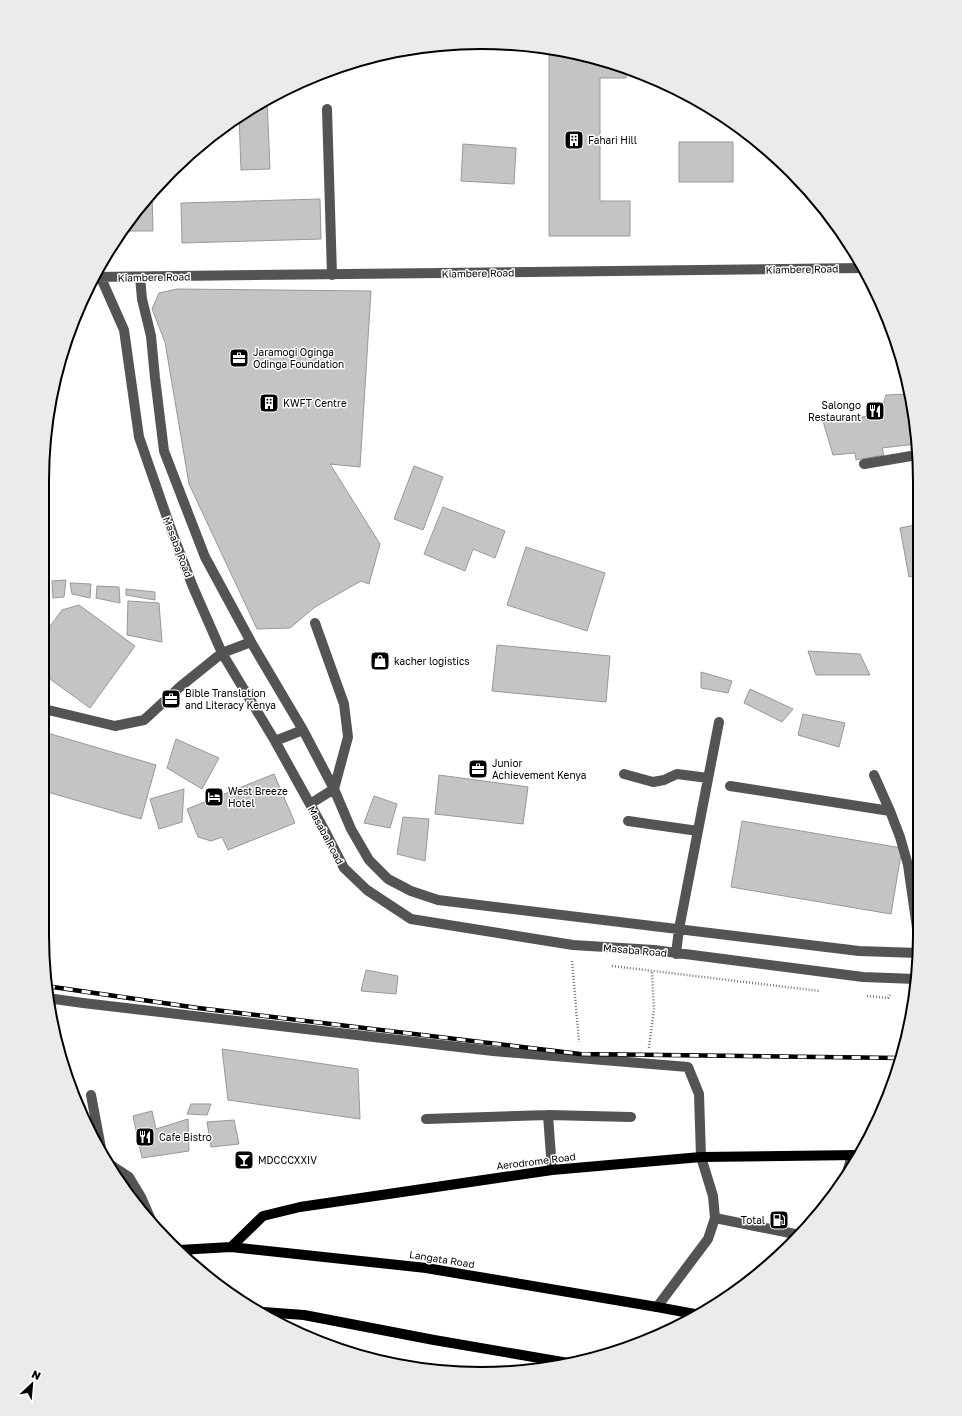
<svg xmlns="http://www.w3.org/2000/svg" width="962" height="1416" font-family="'Golos Text',sans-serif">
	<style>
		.building { fill: #c4c4c4; stroke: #989898 }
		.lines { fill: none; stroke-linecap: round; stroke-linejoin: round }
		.path { stroke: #767676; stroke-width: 2.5; stroke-dasharray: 1 2; stroke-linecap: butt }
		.minor { stroke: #545454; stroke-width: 10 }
		.major { stroke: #000; stroke-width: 10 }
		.rail-casing { stroke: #000; stroke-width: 4.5 }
		.rail { stroke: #fff; stroke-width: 3; stroke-dasharray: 9; stroke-linecap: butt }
		.labels { text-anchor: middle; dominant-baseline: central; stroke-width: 3; stroke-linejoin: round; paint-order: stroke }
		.poi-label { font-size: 10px; fill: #000; stroke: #fff; text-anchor: start }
		.street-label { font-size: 10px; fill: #000; stroke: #fff }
		.rim { fill: none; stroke: #000; stroke-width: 2 }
	</style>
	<rect width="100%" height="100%" fill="#fff"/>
	<path class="building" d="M549,49L566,50L626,68V78H600V201H630V236H549Z
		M267,100L270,169L241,170L239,115Z
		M679,142H733V182H679Z
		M463,144L516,148L514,184L461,181Z
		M152,192L153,231H122L133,214Z
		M320,199L321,239L182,243L181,203Z
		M177,289L371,291L360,467L330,464L380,544L369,584L361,581L315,607L290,628L257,629L189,484L165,342L152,309L159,293Z
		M911,394L916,444L882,448L884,455L856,460L855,453L833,455L823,421L880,415L886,395Z
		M414,466L443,477L423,530L394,519Z
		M443,507L505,531L495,558L473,549L465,571L424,554Z
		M920,524V575L909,577L900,528Z
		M526,547L605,573L587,631L507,605Z
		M43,580H48V597L43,596Z
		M66,580L64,597L53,598L52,581Z
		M70,583L91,584L90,598L72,594Z
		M97,586L119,587L120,603L96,598Z
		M126,589L155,592V600L126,595Z
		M128,601L159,603L162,642L127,635Z
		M79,605L135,646L90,708L43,674V636L62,610Z
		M497,645L610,656L606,702L492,691Z
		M808,651L860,654L870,675H816Z
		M701,672L732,681L728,693L701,688Z
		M750,689L793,709L782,722L744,703Z
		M803,714L845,723L839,747L798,735Z
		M44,732L156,765L141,819L44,791Z
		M176,739L219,758L202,789L167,768Z
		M274,774L295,823L228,850L222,837L211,841L198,837L187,809Z
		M439,775L528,787L523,824L435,814Z
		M184,789L182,822L159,829L150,799Z
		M374,796L397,804L390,828L364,823Z
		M403,817L429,819L425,861L397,854Z
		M742,821L902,848L891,914L731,887Z
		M366,970L398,976L396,994L361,991Z
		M222,1049L358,1069L360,1119L228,1100Z
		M191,1104H211L207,1115L187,1114Z
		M152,1111L156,1129L188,1119L189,1151L142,1158L133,1116Z
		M234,1120L239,1144L211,1147L207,1122Z"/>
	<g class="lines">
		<path class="path" d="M572,961L579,1042
			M612,966L820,991
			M867,996L888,998L890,995
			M649,1048L654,1009L652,971"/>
		<path class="minor" d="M327,109L332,275
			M93,277L863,268
			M140,277L142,299L151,336L155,378L164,451L205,557L251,642L303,730L334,789L351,829L369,860L388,879L411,891L438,900L859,951L918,953
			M101,278L124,330L139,437L173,535L193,587L222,653L275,741L326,833L344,868L367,890L411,919L573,945L654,950L863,977L916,979
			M864,464L917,455
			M44,709L115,726L144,720L181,686L222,653L251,642
			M275,741L303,730
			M624,774L653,782L664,780L677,774L708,778
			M874,775L890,811
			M730,786L890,811L900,837L908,865L919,942
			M310,804L334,789L348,737L344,704L315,623
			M628,821L698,831
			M676,954L679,929L719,722
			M47,998L83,1003L493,1051L688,1067L699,1094L701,1157L713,1196L715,1218
			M91,1095L101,1148
			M426,1119L548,1115
			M109,1164L129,1177L141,1197L155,1229
			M552,1170L548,1115L631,1117
			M846,1176L852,1155
			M657,1307L708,1239L715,1218L800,1235"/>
		<path class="major" d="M231,1247L263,1216L300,1207L552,1170L701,1157L859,1155
			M179,1250L231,1247L426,1268L657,1307L700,1315
			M263,1312L304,1315L434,1340L574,1364"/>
		<defs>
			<path id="rail" d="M46,986L198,1008L580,1054L899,1058"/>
		</defs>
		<use href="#rail" class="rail-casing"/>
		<use href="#rail" class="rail"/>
	</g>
	<defs>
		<symbol id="building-square" viewBox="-11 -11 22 22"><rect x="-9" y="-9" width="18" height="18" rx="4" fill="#000" stroke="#fff"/><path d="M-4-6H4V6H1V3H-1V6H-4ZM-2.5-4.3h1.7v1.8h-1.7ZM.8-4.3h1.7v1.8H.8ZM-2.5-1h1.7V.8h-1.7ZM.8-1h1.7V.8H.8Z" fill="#fff"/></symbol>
		<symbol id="office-square" viewBox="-11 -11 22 22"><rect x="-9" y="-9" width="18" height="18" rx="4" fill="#000" stroke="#fff"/><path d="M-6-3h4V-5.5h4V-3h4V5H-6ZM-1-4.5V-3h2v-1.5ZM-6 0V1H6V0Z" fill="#fff"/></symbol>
		<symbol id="restaurant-square" viewBox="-11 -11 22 22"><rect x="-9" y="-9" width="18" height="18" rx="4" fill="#000" stroke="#fff"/><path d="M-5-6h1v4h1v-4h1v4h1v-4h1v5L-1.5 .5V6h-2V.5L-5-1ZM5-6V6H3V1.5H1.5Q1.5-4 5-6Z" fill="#fff"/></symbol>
		<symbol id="shop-square" viewBox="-11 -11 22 22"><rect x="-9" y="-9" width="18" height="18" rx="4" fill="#000" stroke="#fff"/><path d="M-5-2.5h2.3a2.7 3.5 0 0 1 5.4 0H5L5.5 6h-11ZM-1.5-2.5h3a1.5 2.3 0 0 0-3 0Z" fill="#fff"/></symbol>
		<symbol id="hotel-square" viewBox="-11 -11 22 22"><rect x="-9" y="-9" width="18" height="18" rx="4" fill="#000" stroke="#fff"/><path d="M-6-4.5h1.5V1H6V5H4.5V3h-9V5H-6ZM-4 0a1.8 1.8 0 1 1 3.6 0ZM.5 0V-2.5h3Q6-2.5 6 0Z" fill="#fff"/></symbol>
		<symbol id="bar-square" viewBox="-11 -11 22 22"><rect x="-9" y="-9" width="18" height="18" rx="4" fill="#000" stroke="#fff"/><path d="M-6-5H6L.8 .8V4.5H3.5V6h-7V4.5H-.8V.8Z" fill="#fff"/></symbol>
		<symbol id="fuel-square" viewBox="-11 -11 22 22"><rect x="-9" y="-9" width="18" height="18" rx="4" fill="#000" stroke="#fff"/><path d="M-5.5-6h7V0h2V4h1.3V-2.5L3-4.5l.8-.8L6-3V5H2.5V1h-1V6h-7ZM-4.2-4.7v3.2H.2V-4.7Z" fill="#fff"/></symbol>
	</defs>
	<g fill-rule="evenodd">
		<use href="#building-square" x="563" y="129" width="22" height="22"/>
		<use href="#office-square" x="228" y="347" width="22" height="22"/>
		<use href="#building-square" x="258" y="392" width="22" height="22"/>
		<use href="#restaurant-square" x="864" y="400" width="22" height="22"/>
		<use href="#shop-square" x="369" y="650" width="22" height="22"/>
		<use href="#office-square" x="160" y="688" width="22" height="22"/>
		<use href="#office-square" x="467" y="758" width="22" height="22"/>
		<use href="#hotel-square" x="203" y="786" width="22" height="22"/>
		<use href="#restaurant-square" x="134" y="1126" width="22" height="22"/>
		<use href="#bar-square" x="233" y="1149" width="22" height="22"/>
		<use href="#fuel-square" x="768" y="1209" width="22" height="22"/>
	</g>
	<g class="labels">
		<g class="poi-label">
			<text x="588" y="140">Fahari Hill</text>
			<text x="253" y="352">Jaramogi Oginga<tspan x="253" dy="12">Odinga Foundation</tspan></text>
			<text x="283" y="403">KWFT Centre</text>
			<text x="861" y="405" text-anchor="end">Salongo<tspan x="861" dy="12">Restaurant</tspan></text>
			<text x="394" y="661">kacher logistics</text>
			<text x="185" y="693">Bible Translation<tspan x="185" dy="12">and Literacy Kenya</tspan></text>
			<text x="492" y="763">Junior<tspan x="492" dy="12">Achievement Kenya</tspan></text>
			<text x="228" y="791">West Breeze<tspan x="228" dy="12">Hotel</tspan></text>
			<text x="159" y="1137">Cafe Bistro</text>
			<text x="258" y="1160">MDCCCXXIV</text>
			<text x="765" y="1220" text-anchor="end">Total</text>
		</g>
		<g class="street-label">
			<text transform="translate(802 269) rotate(-1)">Kiambere Road</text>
			<text transform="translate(478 273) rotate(-1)">Kiambere Road</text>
			<text transform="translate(154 277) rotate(-1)">Kiambere Road</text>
			<text transform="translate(178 547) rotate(69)">Masaba Road</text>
			<text transform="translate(326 835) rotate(62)">Masaba Road</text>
			<text transform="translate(635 950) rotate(5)">Masaba Road</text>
			<text transform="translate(536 1161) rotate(-7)">Aerodrome Road</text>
			<text transform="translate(442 1259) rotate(9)">Langata Road</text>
		</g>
	</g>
	<path d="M0 0H962V1416H0ZM481 49H481A432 432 0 0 1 913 481V935A432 432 0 0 1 481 1367H481A432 432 0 0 1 49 935V481A432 432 0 0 1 481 49Z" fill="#ebebeb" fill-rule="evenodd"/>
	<path class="rim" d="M481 49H481A432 432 0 0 1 913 481V935A432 432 0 0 1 481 1367H481A432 432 0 0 1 49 935V481A432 432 0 0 1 481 49Z"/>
	<g transform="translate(32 1384) rotate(26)" stroke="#ffffff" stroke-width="3" paint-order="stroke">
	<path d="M0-3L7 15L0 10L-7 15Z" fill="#000000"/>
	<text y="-6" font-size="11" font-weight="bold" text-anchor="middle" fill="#000000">N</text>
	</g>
</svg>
